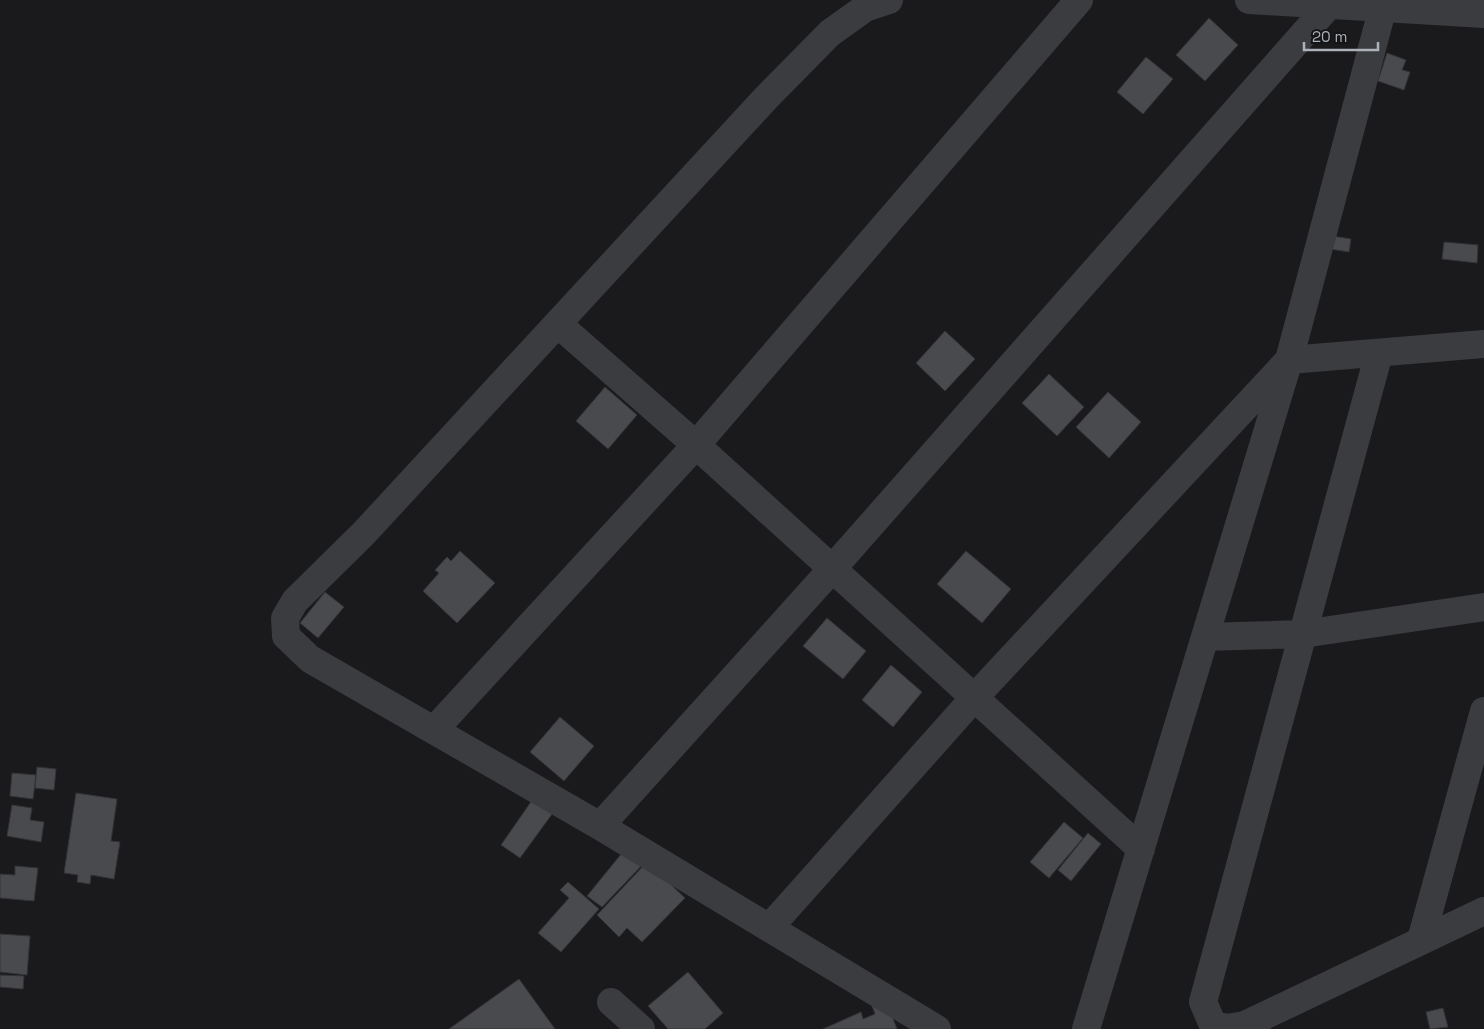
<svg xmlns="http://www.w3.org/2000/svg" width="1484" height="1029" font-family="'Space Grotesk',sans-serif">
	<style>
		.building { fill: #494a4e; stroke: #343437 }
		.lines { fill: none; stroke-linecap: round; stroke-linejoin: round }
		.minor { stroke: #3b3c40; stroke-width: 28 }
	</style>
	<rect width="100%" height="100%" fill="#1a1a1c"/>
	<path class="building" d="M1209,18L1238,45L1205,81L1176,55Z
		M1387,53L1406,60L1402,70L1410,72L1404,90L1378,81Z
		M1146,57L1173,79L1143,114L1117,92Z
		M1332,236L1351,239L1349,252L1330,249Z
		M1444,242L1478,245L1477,263L1442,259Z
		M945,331L975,359L945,391L916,363Z
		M1049,374L1084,407L1057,436L1022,403Z
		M605,387L637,415L608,449L576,421Z
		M1108,392L1141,422L1109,458L1076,427Z
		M460,551L495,583L457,623L423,591L439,573L435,570L447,557L451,561Z
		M966,551L1011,589L982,623L937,584Z
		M325,592L344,607L318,638L300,623Z
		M827,618L866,651L843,679L803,646Z
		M891,665L922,692L893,727L862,700Z
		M560,717L594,746L564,781L530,752Z
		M37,767L56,769L54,790L35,788Z
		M12,773L36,775L33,799L10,796Z
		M76,793L117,799L111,841L120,842L114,879L91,875L90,884L77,882L78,875L64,873Z
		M535,796L555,810L520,858L501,845Z
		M12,805L32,808L30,820L44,822L41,842L7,836Z
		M1064,822L1083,838L1049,878L1030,862Z
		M1088,833L1101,844L1071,881L1058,870Z
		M622,853L644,863L602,907L587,896Z
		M647,862L685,898L642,942L627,928L619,937L597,915Z
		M15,866L38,868L34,901L0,898V874L15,875Z
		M568,882L599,909L561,952L538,933L569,898L560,890Z
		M0,934L30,936L27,975L0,972Z
		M688,972L723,1013L705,1029H668L648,1006Z
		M0,975L24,976L23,989L0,987Z
		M519,979L555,1029H449Z
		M886,1001L897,1029H823L861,1012L863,1019L875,1014L872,1006Z
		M1443,1008L1448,1027L1430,1029L1426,1012Z"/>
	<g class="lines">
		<path class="minor" d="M889,0L865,8L830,33L765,99L364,533L295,601L285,618L286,636L310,659L600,826L937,1029
			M1249,0L1484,14
			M558,324L696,445L1141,849
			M1379,353L1203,1002L1213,1025L1226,1028L1245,1025L1484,911
			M1205,637L1303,634L1484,607
			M434,730L696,445L1079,0
			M600,826L832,569L1330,4
			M769,928L974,698L1289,360L1484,344
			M1421,940L1484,711
			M611,1002L641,1029
			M1086,1029L1289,360L1383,7"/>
	</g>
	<path d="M1304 42v8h74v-8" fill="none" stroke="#adb1ba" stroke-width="2.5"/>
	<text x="1312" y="42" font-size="15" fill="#adb1ba" stroke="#151517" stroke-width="4" paint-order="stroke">20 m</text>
</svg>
